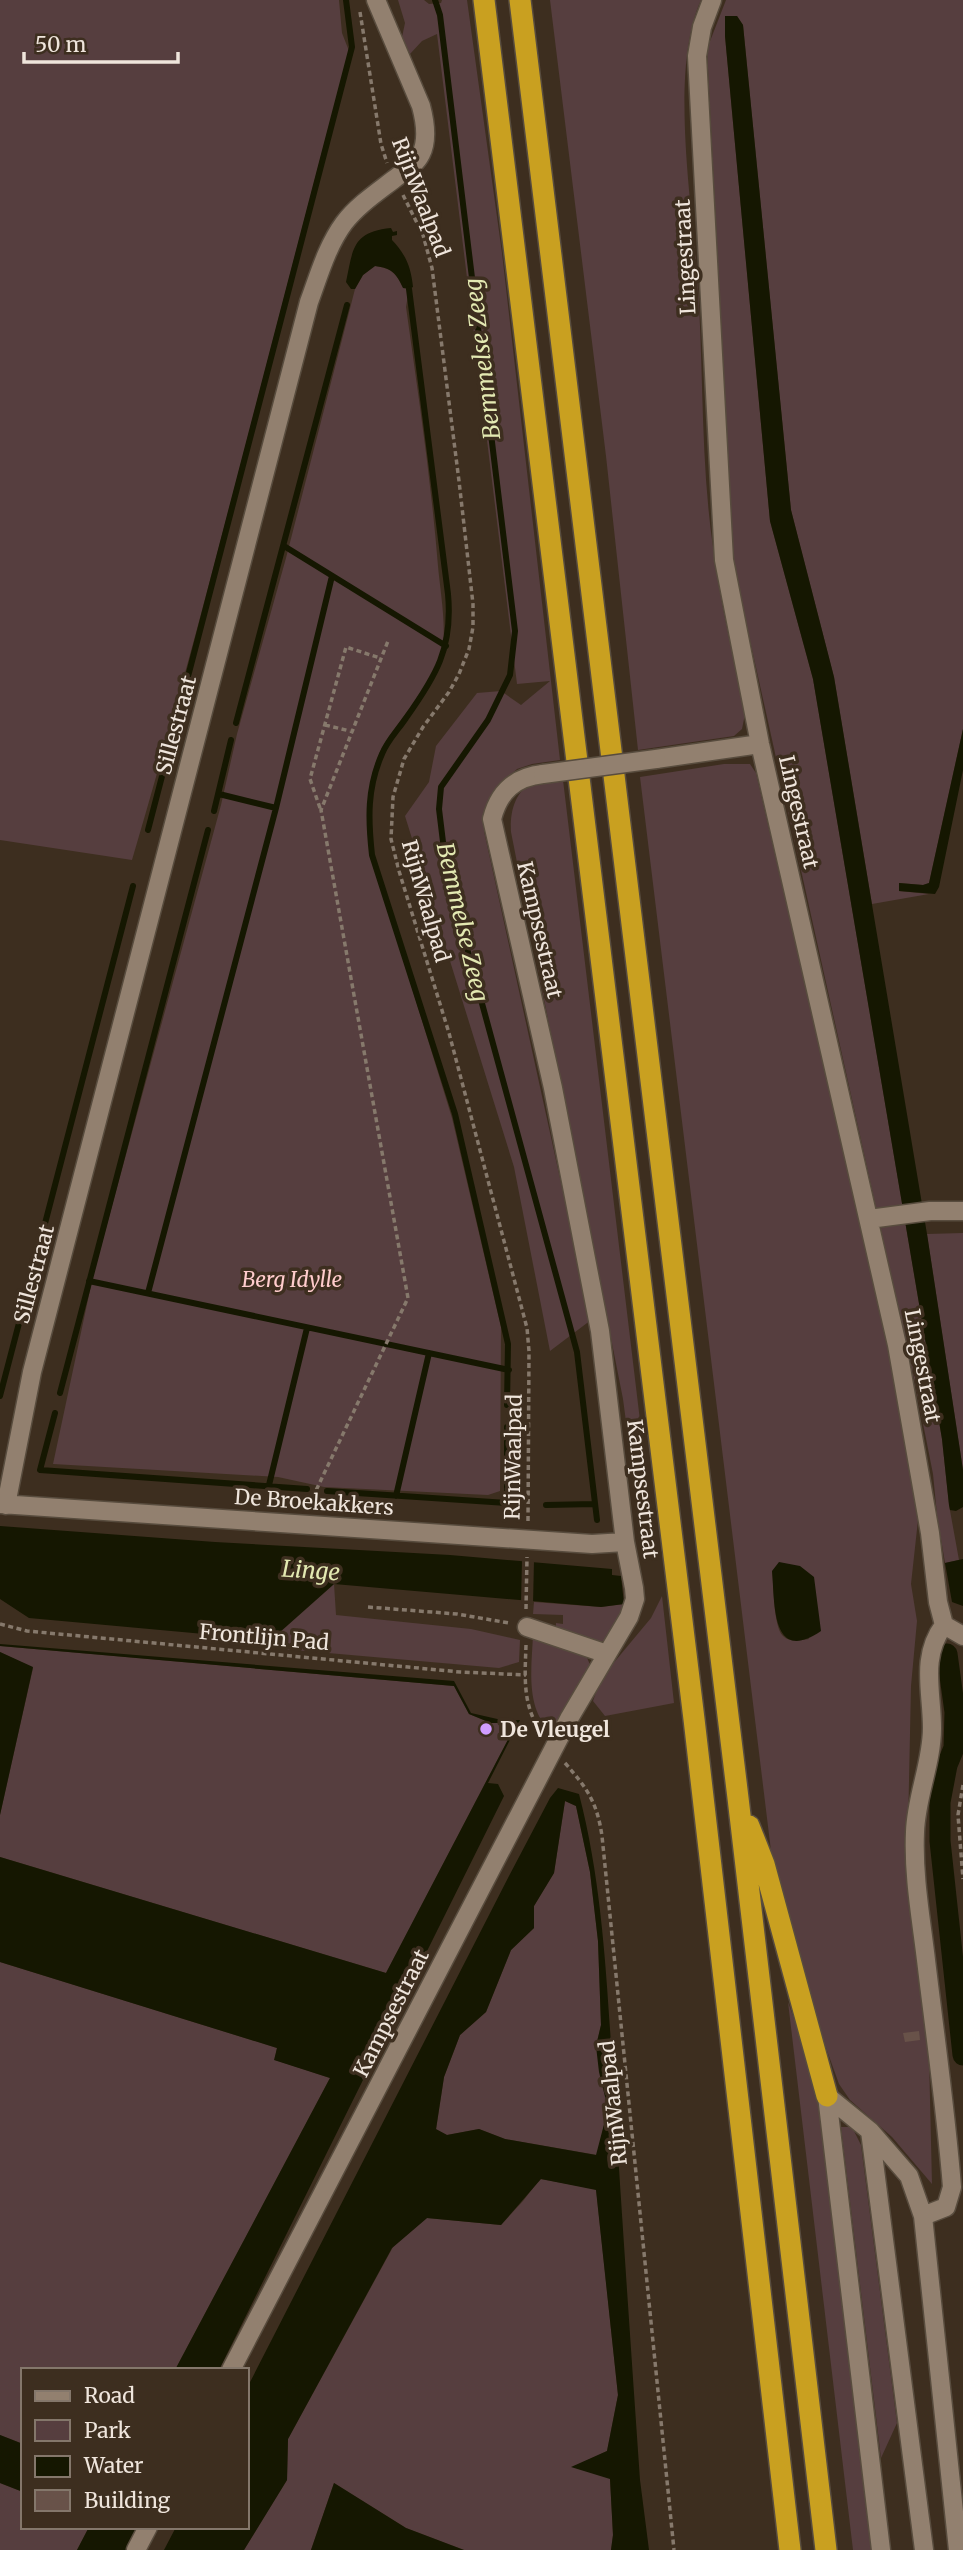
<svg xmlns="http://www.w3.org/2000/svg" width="963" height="2550" font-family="Merriweather,serif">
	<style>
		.green { fill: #563e3f; fill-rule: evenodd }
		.water { fill: #151701; fill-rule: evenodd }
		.pier { fill: #3d2e1f }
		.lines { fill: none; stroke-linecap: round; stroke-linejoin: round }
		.stream { stroke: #151701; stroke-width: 6 }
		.canal { stroke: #151701; stroke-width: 21 }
		.building { fill: #685249 }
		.minor-casing { stroke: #584c3e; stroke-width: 21 }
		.highway-casing { stroke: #584c3e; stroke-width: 24 }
		.path { stroke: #86796c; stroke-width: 3.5; stroke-dasharray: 5 3.5; stroke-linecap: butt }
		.minor { stroke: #92806f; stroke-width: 18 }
		.highway { stroke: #c9a020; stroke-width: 21 }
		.minor-bridge-casing { stroke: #584c3e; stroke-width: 21; stroke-linecap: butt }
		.minor-bridge { stroke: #92806f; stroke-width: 18 }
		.poi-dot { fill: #d09dff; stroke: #3d2e1f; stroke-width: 2.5 }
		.labels { text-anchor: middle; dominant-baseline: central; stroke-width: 7; stroke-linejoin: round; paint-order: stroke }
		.street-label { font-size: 21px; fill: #efe5dc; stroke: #3d2e1f }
		.park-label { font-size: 21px; font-style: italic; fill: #fcc; stroke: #3d2e1f }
		.poi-label { font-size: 21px; font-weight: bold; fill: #efe5dc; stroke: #3d2e1f; text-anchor: start }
		.water-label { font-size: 23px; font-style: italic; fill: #e3e9b2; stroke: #3d2e1f }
	</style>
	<rect width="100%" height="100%" fill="#3d2e1f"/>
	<path class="green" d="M0,0H339L342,33L349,51C276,321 211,592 132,860L0,840Z
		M398,0H424L429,4L441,3L442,0H467L502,253L560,760L532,764L517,769L505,780L484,811V831L591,1320L550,1351L514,1167L405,816L429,782L436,746L477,693L501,691L521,705L550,681L517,684L437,34L422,41L410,54L402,37L405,23Z
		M550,0H701C670,69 691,196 697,273C704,364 700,457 713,547C720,603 734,658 745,714L742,729L734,736L638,750L606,456Z
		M726,0H963V729L929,883L923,885L899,883V891L929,894L872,904L834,677L791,510L743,25L737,16H725V36L770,521L813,679L942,1439L949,1505L959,1560L945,1563L937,1515L933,1474L915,1383L739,591L733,555L707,49Z
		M375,266C391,268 396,273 403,287L409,289L406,307C418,393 431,479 438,566C440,590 447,627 442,651C433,690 399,716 381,750C365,783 367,820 371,855L452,1118L501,1327L500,1491L488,1495L324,1487L278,1477L53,1464L93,1276L221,805L237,734L286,558L355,289L363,275Z
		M724,764H750L756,773L894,1368L919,1511L911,1584L917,1621L911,1686L908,1829L923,2013L929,2057L932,2184L892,2137L850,2100L839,2084L791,1950L777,1900L640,777ZM772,1571L809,1639C801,1640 790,1643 783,1636C773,1626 774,1585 772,1571Z
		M563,780L651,1512H638L623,1399L511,832C510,816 513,795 529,785C537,780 553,781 563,780Z
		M963,1233V1470L927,1234Z
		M334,1584L336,1615L471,1629L520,1640L519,1662L499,1668L271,1648V1640Z
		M662,1596L674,1703L605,1716L593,1701L601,1678L651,1618Z
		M534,1602L601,1607L624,1604V1612L606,1641L596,1642L556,1629V1623L563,1624V1615L533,1614Z
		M533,1634L585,1653L591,1667L553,1733C524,1711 532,1665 533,1634Z
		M0,1646L454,1686L469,1714L491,1723H506L513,1730L386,1973L0,1857V1815L33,1668L0,1652Z
		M565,1801L576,1806L590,1872L598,1941L601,2025L596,2046L608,2109L597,2155L505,2139L479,2129L447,2135L436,2130L444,2077L460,2035L486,2012L511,1950L534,1928V1906L554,1873Z
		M0,1962L277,2048L275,2060L330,2078L175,2370H23V2444L0,2435Z
		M788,2002L811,2066L823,2130L874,2550H853Z
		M841,2127H852L861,2145L897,2423L881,2458Z
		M540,2179L596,2189L618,2395L607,2451L573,2467L610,2478L613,2535L611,2550H464L406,2528L334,2483L311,2550H244L287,2480L288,2439L393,2247L427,2218L501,2225L523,2201Z
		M0,2483L23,2492V2527H89L77,2550H0Z"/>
	<path class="water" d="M725,16H737L743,25L791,510L834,677L927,1234L963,1470V1507L956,1511L950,1510L949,1505L942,1439L813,679L770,521L725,36Z
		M391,228L393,232L397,231V235L392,236V240C406,255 411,267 413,287L409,289L403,288C396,273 392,268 375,266L363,275L355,289H351L346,282C353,249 352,232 391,228Z
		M963,729V770L939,887L935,894L899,891V883L923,885L929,883Z
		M0,1526L215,1542L450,1555L612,1569V1575L621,1576L624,1604L601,1607L334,1584L271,1640L29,1618L0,1599Z
		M963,1559V1606L952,1602L945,1563Z
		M779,1562L800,1566L814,1577L821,1631C771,1665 775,1603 772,1571Z
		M0,1644L454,1681L471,1713L506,1721L520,1720L488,1783L498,1784L504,1796L219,2370H175L330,2078L274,2060L277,2048L0,1962V1857L386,1973L513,1730L506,1723H491L469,1714L454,1686L0,1646Z
		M0,1652L33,1667L0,1815Z
		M558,1788L579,1794C604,1890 607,1990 614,2089C622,2219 631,2350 640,2480L649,2550H611L613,2535L610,2479L571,2467L607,2451L618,2395L596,2190L541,2179L501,2225L427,2218L392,2248L288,2439L287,2480L244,2550H164L176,2527H247V2388L509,1876L550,1798ZM565,1801L576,1806L590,1872L598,1941L601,2025L596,2046L599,2072L608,2109L596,2155L505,2139L479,2129L447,2135L436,2129L444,2077L460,2035L486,2012L511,1950L534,1928V1906L554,1873Z
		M0,2435L23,2444V2492L0,2483Z
		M334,2483L406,2528L464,2550H311Z
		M89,2527H140L129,2550H77Z"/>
	<path class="pier" d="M522,1559L534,1560L533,1605L521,1604Z"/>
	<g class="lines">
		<path class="stream" d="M435,0L440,15L515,631L510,675L488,720L441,787L439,809L447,875L577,1352L597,1520
			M409,289L448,594C453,648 436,676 406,718C398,730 387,741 382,754C367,788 368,819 372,855L455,1114L508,1344L507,1405
			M284,546L446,646
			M236,723L347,305
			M219,794L276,808
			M214,811L231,740
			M148,830L352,47L346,0
			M89,1281L509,1370
			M148,1293L276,808L332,576
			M60,1393L208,830
			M0,1396L133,886
			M55,1413L40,1470L307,1489
			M269,1485L307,1328
			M327,1491L507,1503V1427
			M396,1496L429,1353
			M546,1505L595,1504"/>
		<path class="canal" d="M947,1654L955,1712L954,1748L947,1765L940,1802V1841L963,2055"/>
	</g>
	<path class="building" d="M919,2031L920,2040L905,2042L903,2033Z"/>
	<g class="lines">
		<defs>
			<path id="minor" d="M712,0L702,27L697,56L724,560L760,744L897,1345L930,1533L938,1602L944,1625
				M656,759L760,744
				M869,1219L930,1211H963
				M0,1504L592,1544L625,1542
				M6,1505L32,1372L309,302C319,275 327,246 344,223C357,206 376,193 393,180C403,172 415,166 421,154C428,140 425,121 421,106L376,0
				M944,1625L963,1636
				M527,1627L607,1654
				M827,2096L870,2131L909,2176L923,2216L958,2550
				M827,2096L881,2550
				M870,2131L924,2550
				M923,2216L946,2207L952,2187C946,2111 935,2035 926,1960C921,1918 913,1875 915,1832C916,1797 932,1763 932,1728C932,1691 920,1657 944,1625
				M231,2370L570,1717L629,1617L635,1599L634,1588L625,1542L600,1331L553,1088L492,819C499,791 515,777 543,774
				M136,2550L148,2527"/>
			<path id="highway" d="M484,0L694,1719L790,2550
				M520,0L738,1798L826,2550
				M749,1826L764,1864L827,2096"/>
		</defs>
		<use href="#minor" class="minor-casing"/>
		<use href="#highway" class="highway-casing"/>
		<path class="path" d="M360,12L381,144L387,163
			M403,195L423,235L432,268L459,481L473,604V627L469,649L459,674L449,692L423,727L404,759L393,797L391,839L399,871L449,1033L527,1328L529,1351L528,1522
			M325,725L350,731
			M320,808L310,779L346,647L380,658
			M309,1505L408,1298L321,810L388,641
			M368,1607L457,1614L509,1623
			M526,1609L527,1557
			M0,1624L27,1631L460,1672L526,1675
			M526,1645C525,1676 522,1705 541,1732
			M565,1763C587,1788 597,1802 602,1836L674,2550
			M963,1785L958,1815L963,1879"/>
		<use href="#minor" class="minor"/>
		<use href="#highway" class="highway"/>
		<defs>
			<path id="minor-bridge" d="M543,774L656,759"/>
		</defs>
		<use href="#minor-bridge" class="minor-bridge-casing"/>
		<use href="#minor-bridge" class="minor-bridge"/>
	</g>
	<circle class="poi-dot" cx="486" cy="1729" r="7"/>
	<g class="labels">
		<g class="street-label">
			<text transform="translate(421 197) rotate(69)">RijnWaalpad</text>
			<text transform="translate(685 257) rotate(-93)">Lingestraat</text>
			<text transform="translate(176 725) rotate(-75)">Sillestraat</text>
			<text transform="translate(799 812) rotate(77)">Lingestraat</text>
			<text transform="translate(426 901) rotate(74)">RijnWaalpad</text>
			<text transform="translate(540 930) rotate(77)">Kampsestraat</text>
			<text transform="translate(34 1274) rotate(-75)">Sillestraat</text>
			<text transform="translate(923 1366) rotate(79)">Lingestraat</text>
			<text transform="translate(513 1457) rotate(-89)">RijnWaalpad</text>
			<text transform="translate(643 1489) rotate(83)">Kampsestraat</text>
			<text transform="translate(314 1502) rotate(4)">De Broekakkers</text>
			<text transform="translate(264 1637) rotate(5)">Frontlijn Pad</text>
			<text transform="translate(391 2013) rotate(-63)">Kampsestraat</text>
			<text transform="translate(613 2103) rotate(-96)">RijnWaalpad</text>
		</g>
		<g class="park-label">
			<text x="292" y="1279">Berg Idylle</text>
		</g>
		<g class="poi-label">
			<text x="500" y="1729">De Vleugel</text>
		</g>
		<g class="water-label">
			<text transform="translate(482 359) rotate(-97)">Bemmelse Zeeg</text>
			<text transform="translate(463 922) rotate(77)">Bemmelse Zeeg</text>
			<text transform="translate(311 1570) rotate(4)">Linge</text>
		</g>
	</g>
	<rect x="21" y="2368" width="228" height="161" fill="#3d2e1f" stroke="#84776b" stroke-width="2"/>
	<rect x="35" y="2391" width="35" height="10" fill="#92806f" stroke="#84776b" stroke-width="2"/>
	<text x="84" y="2403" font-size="21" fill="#efe5dc">Road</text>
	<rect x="35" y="2420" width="35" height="21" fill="#563e3f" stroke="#84776b" stroke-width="2"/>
	<text x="84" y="2438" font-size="21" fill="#efe5dc">Park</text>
	<rect x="35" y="2456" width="35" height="21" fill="#151701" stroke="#84776b" stroke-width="2"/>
	<text x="84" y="2473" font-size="21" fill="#efe5dc">Water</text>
	<rect x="35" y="2490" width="35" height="21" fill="#685249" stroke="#84776b" stroke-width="2"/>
	<text x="84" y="2508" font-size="21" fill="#efe5dc">Building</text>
	<path d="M24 52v10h154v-10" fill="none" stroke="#efe5dc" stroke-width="3.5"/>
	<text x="35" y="52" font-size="21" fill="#efe5dc" stroke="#3d2e1f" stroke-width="5" paint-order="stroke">50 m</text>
</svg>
